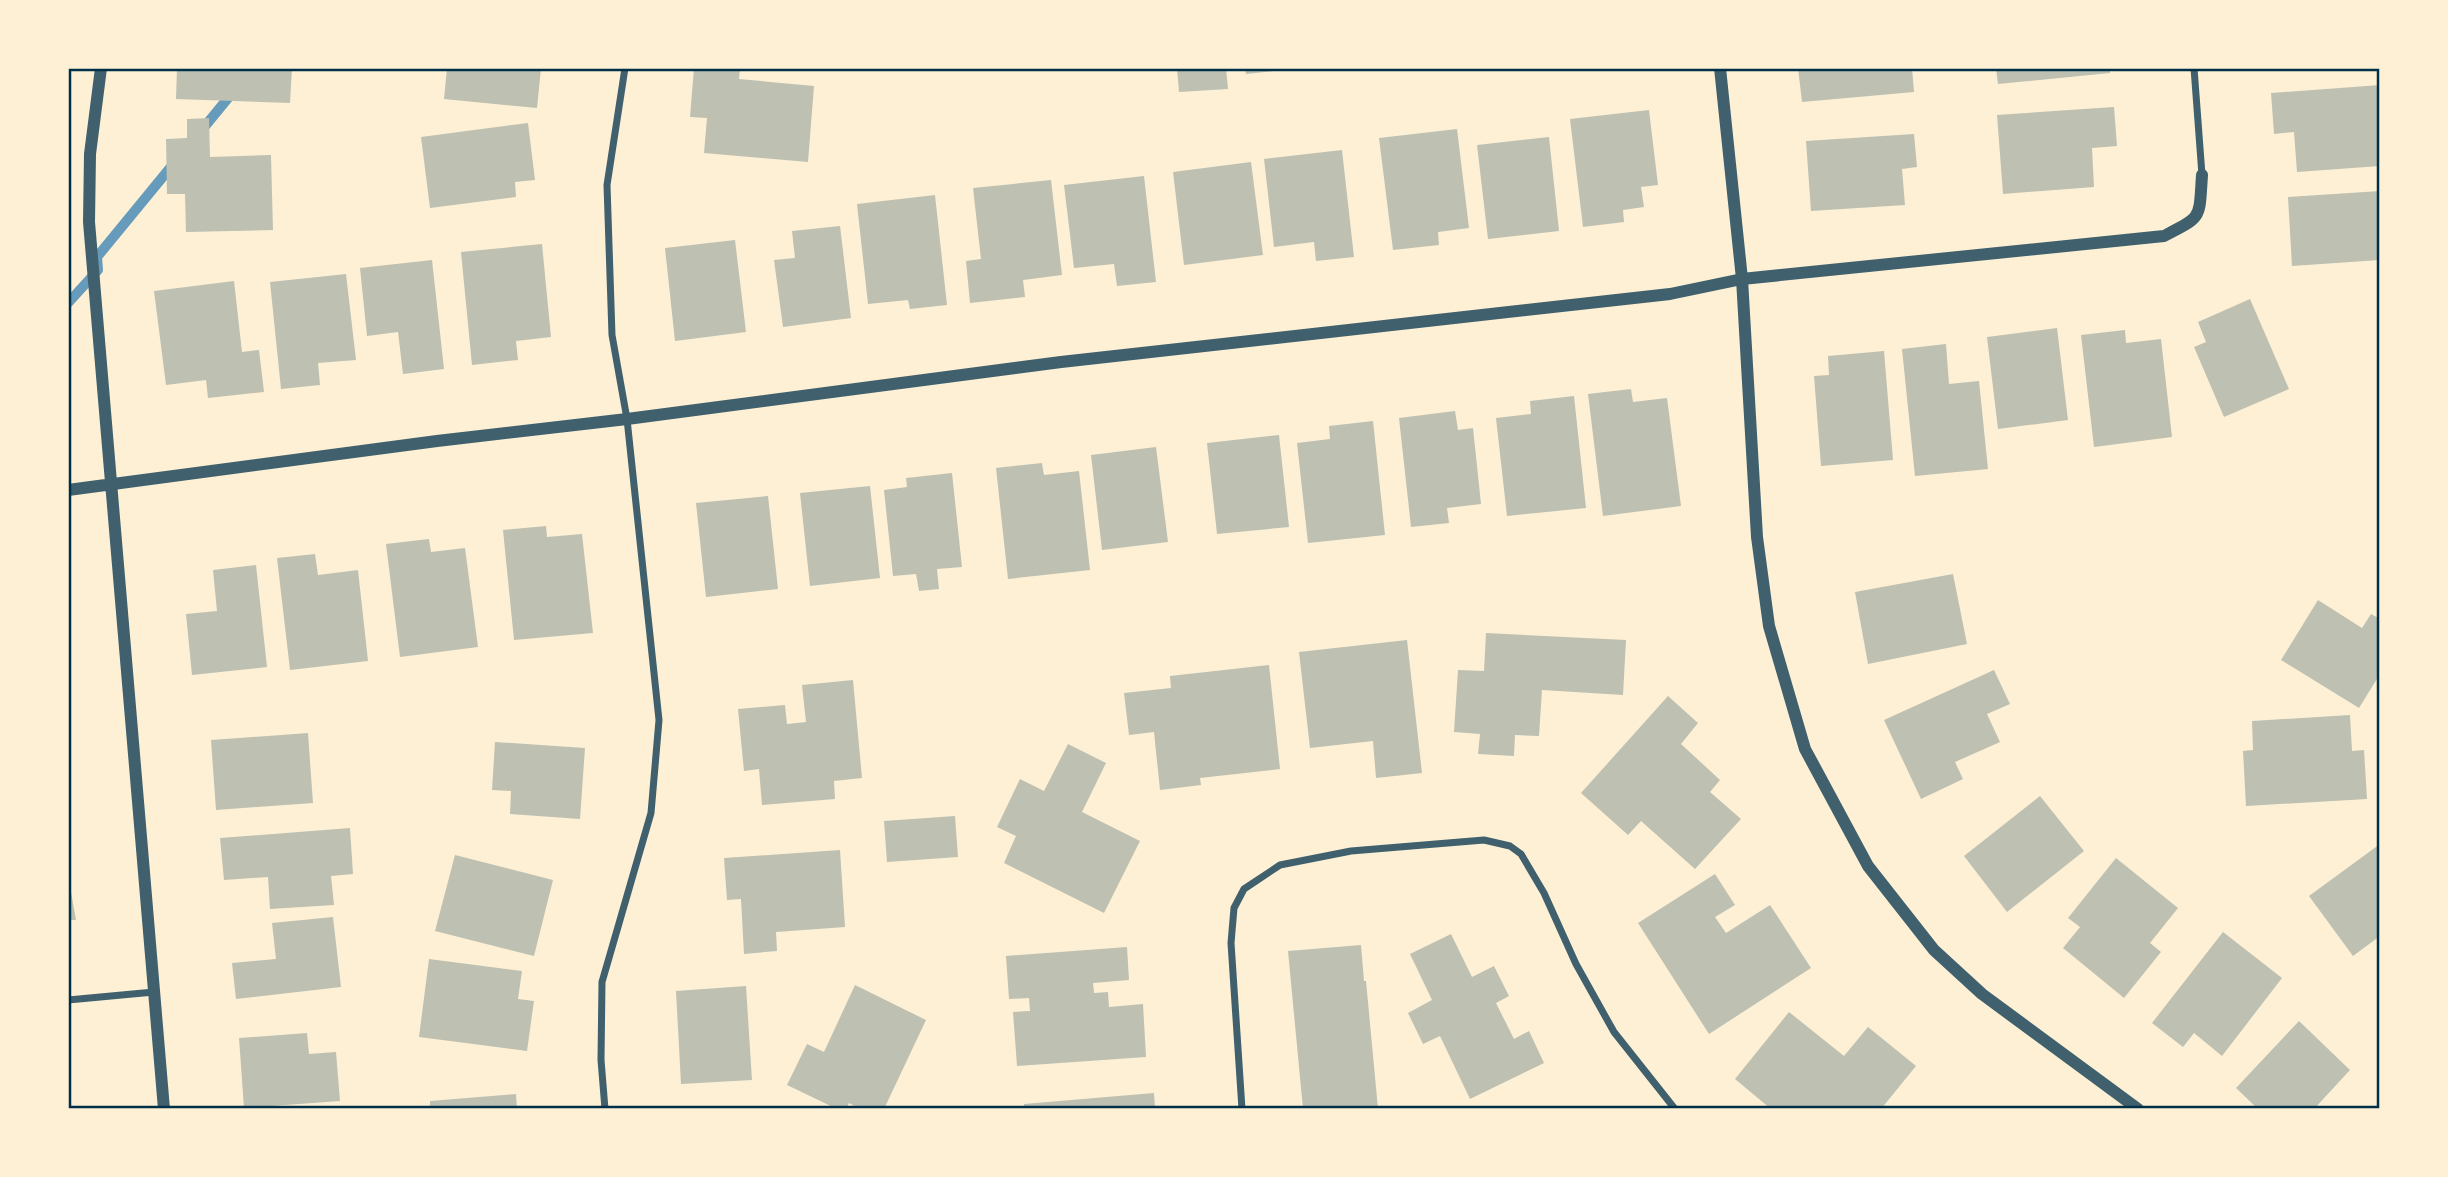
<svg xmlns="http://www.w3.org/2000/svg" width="2448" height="1177" font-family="'Space Grotesk',sans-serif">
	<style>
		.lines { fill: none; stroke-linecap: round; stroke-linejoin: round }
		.stream { stroke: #669bbc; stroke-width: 10 }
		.building { fill: #bec0b2 }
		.minor { stroke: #3f606c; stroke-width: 7 }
		.tertiary { stroke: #3f606c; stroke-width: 12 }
		.neatline { fill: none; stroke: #003049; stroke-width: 2.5 }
	</style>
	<rect width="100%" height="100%" fill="#fdf0d5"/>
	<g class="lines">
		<path class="stream" d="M201,131L233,92
			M68,303L98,270L97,257L175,162"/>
	</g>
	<path class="building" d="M177,68H292L290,103L176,99Z
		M447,68H541L537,108L444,99Z
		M694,68H740L739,79L814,86L808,162L704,153L707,118L690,117Z
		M1177,68H1226L1228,89L1179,92Z
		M1245,68H1283V70L1246,74Z
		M1798,68H1912L1914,92L1802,102Z
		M1996,68H2110V73L1998,84Z
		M2380,85V166L2297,172L2294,132L2274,134L2271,93Z
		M2114,107L2117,146L2092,148L2094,187L2003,194L1997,115Z
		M1649,110L1658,185L1641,187L1644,207L1623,210L1624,222L1583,227L1570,119Z
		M209,118L210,157L271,155L273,230L186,232L185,194H167L166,139L187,138V119Z
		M528,123L535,180L515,182L516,197L430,208L421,137Z
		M1457,129L1469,228L1438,232L1439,245L1393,250L1379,138Z
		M1914,134L1917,167L1902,169L1905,205L1811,211L1806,141Z
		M1549,137L1559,231L1488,239L1477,145Z
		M1342,150L1354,257L1316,261L1314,242L1274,247L1264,159Z
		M1251,162L1263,255L1184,265L1173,172Z
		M1144,176L1156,282L1117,286L1114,264L1074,268L1064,185Z
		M1051,180L1062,275L1023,280L1025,297L970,303L966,261L981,259L973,188Z
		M2380,191V260L2292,266L2288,197Z
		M935,195L947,305L910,309L908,300L868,304L857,204Z
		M840,226L851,318L783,327L774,260L795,258L792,231Z
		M735,240L746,332L675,341L665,248Z
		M542,244L551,337L516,341L518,360L472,365L461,252Z
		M432,260L444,369L403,374L398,332L367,336L360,268Z
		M346,274L356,360L318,363L320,385L281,389L270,282Z
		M234,281L242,352L259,350L264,392L208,398L206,380L166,385L154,291Z
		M2250,299L2289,389L2224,417L2194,347L2206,342L2198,322Z
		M2057,328L2068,420L1998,429L1987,337Z
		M2125,330L2126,343L2161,339L2172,437L2094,447L2081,335Z
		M1946,344L1949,384L1979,381L1988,469L1915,476L1902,349Z
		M1884,351L1893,460L1821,466L1814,376L1829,375L1828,356Z
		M1631,389L1633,402L1667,398L1681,506L1603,516L1588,394Z
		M1574,396L1586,508L1507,516L1496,418L1531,414L1530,401Z
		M1455,411L1458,430L1473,428L1481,504L1447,508L1449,523L1411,527L1399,418Z
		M1373,421L1385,535L1308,543L1297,443L1330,439L1329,426Z
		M1279,435L1289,527L1217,534L1207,443Z
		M1156,447L1168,542L1102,550L1091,455Z
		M1042,463L1044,475L1079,471L1090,570L1008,579L996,468Z
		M952,473L962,567L937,569L939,589L919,591L916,574L893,576L884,490L907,487L906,478Z
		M870,486L880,578L810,586L800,493Z
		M768,496L778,589L706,597L696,503Z
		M546,526L547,537L582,534L593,633L514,640L503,530Z
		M429,539L431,552L465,548L478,647L400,657L386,544Z
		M315,554L318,575L358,570L368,661L290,670L277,558Z
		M256,565L267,667L192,675L186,614L217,611L213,570Z
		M1953,574L1967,644L1868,664L1855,592Z
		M2318,600L2362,628L2371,614L2380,619V674L2359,708L2281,660Z
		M1486,633L1626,640L1623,695L1542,690L1539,736L1515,735L1514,756L1478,754L1480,734L1454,732L1458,670L1484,671Z
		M1407,640L1422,773L1376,778L1373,741L1310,748L1299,652Z
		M1269,665L1280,769L1200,778L1201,785L1160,790L1154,732L1129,735L1124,693L1171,688L1170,676Z
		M1994,670L2010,704L1987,714L2000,742L1955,762L1963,779L1921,799L1884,720Z
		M853,680L862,778L834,781L835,799L762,805L759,769L744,771L738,709L785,705L787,724L806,722L802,685Z
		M1668,696L1698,723L1681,744L1720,780L1710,792L1741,819L1695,869L1641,821L1628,835L1581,793Z
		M2350,715L2352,751L2364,750L2367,799L2246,806L2243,751L2253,750L2252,721Z
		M308,733L313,803L216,810L211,740Z
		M495,742L585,748L580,819L510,814L511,791L492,790Z
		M1068,744L1106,763L1082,812L1140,841L1104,913L1004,863L1016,836L997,827L1020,779L1044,791Z
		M2040,796L2084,851L2007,912L1964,856Z
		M955,816L958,857L887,862L884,821Z
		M350,828L353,874L331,876L334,905L270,909L268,877L224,880L220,838Z
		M2380,844V936L2353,956L2309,896Z
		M840,850L845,927L776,932L777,951L744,954L741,899L727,900L724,858Z
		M455,855L553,880L534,956L435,931Z
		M2116,858L2178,908L2150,943L2161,952L2124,998L2063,948L2080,927L2068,918Z
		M1715,874L1735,905L1715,917L1726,933L1770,905L1811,968L1709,1034L1638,923Z
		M68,875L76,920H68Z
		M333,917L341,987L236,999L232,963L276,959L272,923Z
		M2223,932L2282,978L2222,1056L2194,1033L2183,1047L2152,1023Z
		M1451,934L1472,977L1494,966L1509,996L1496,1003L1514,1039L1529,1031L1544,1063L1470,1099L1440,1036L1423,1044L1408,1013L1432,1000L1410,954Z
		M1361,945L1364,981H1366L1378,1109H1303L1288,951Z
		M1127,947L1129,980L1093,983L1094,993L1108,992L1109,1007L1143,1004L1146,1057L1017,1066L1013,1012L1030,1011L1029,998L1009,999L1006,956Z
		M429,959L522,971L518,999L534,1001L527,1051L419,1037Z
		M855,985L926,1020L884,1109H860L849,1103L846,1109H837L787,1085L807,1044L824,1052Z
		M746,986L752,1080L681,1084L676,991Z
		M1789,1012L1844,1056L1868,1027L1916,1066L1881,1109H1771L1735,1079Z
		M2299,1021L2350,1070L2314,1109H2258L2236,1088Z
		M307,1033L309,1054L336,1052L340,1101L244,1108L239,1038Z
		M1154,1093L1155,1109H1024V1104Z
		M516,1094L517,1109H430V1101Z"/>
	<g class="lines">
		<path class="minor" d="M2194,68L2202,175
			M68,1000L154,992
			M605,1109L601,1060L602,982L651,813L659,720L627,419L612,335L607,185L625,68
			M1242,1109L1231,943L1234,908L1244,889L1280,865L1351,851L1484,840L1510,846L1521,854L1544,893L1576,964L1614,1032L1675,1109"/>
		<path class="tertiary" d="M101,68L90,154L89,222L164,1109
			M1720,68L1742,279L1757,537L1769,626L1805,749L1868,866L1934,950L1982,994L2138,1109
			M68,490L437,441L627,419L1061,362L1670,294L1742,279L2164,236C2203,216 2199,219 2202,175"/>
	</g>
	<rect width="2448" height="1177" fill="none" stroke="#fdf0d5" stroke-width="140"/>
	<rect x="70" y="70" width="2308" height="1037" class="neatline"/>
</svg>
